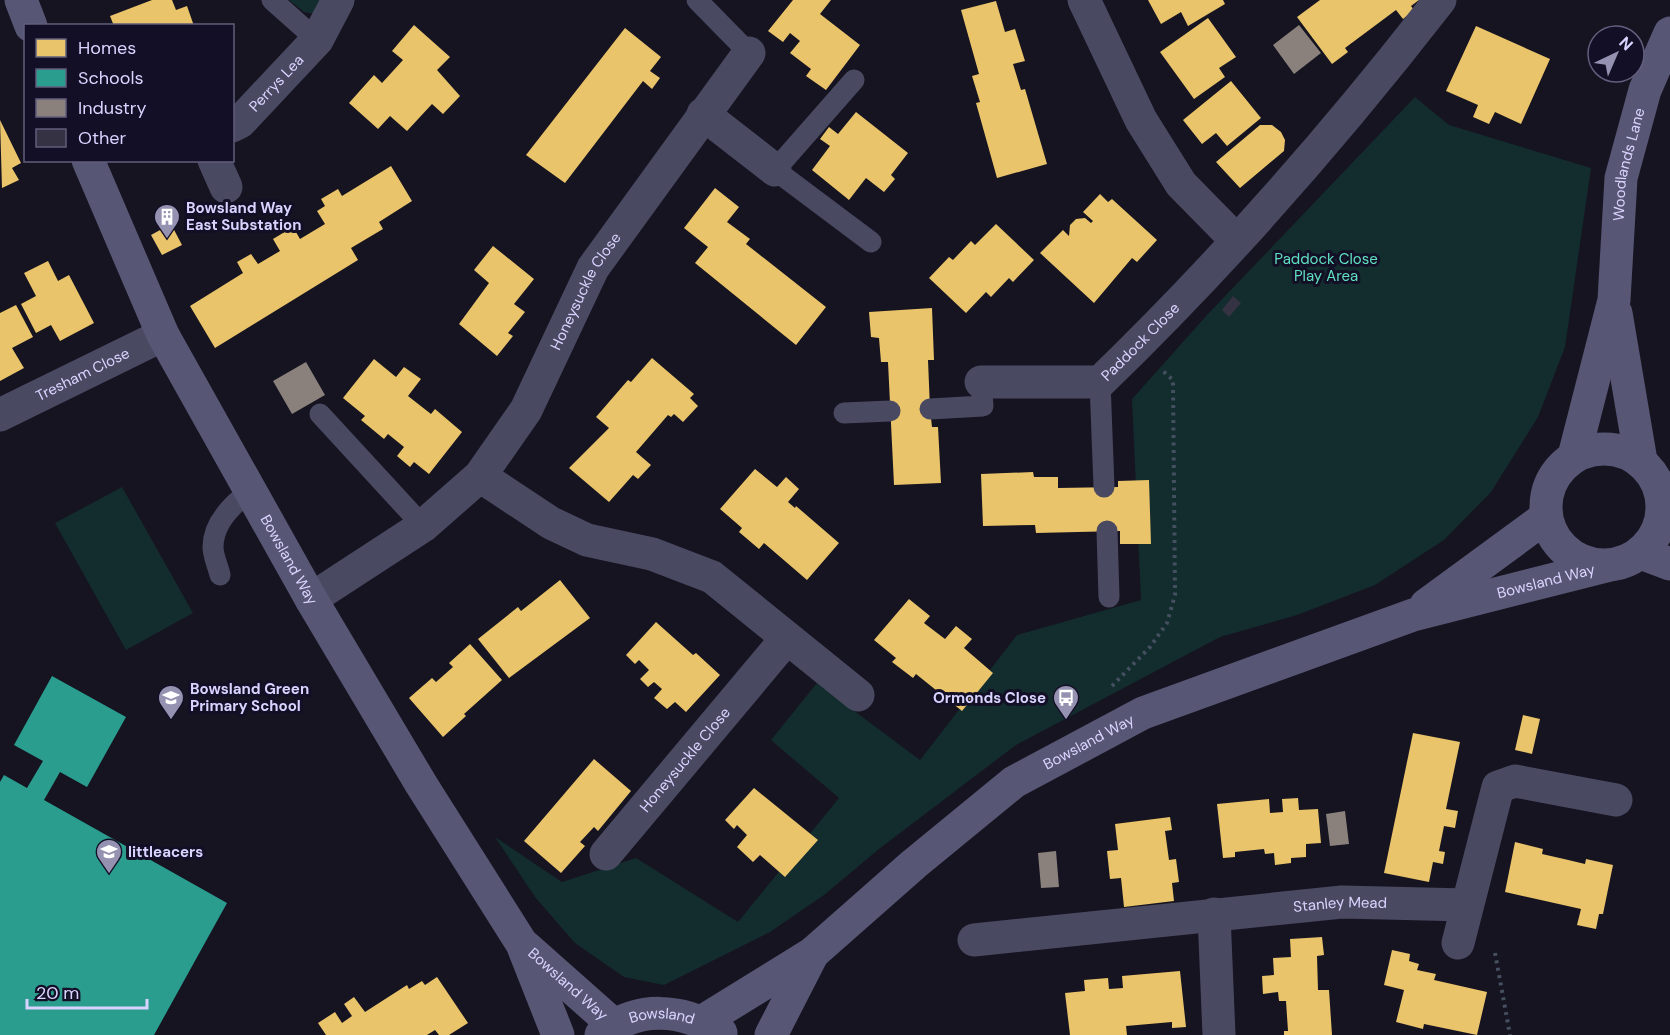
<svg xmlns="http://www.w3.org/2000/svg" width="1670" height="1035" font-family="'DM Sans',sans-serif">
	<style>
		.green { fill: #132c2d }
		.homes { fill: #e9c46a }
		.schools { fill: #2a9d8f }
		.industry { fill: #8a817c }
		.building { fill: #343243 }
		.lines { fill: none; stroke-linecap: round; stroke-linejoin: round }
		.path { stroke: #44505f; stroke-width: 4; stroke-dasharray: 3 4.5; stroke-linecap: butt }
		.lane { stroke: #4a4962; stroke-width: 21 }
		.street { stroke: #4a4962; stroke-width: 33 }
		.secondary { stroke: #575674; stroke-width: 33 }
		.labels { text-anchor: middle; dominant-baseline: central; stroke-width: 6; stroke-linejoin: round; paint-order: stroke }
		.street-label { font-size: 15px; fill: #d9d4ff; stroke: #130f26 }
		.poi-label { font-size: 15px; font-weight: bold; fill: #d9d4ff; stroke: #130f26; text-anchor: start }
		.park-label { font-size: 15px; fill: #5fe0c0; stroke: #130f26 }
	</style>
	<rect width="100%" height="100%" fill="#161421"/>
	<path class="green" d="M289,0H323L315,14L304,12Z
		M1415,97L1449,125L1591,168L1565,347L1538,417L1491,492L1444,540L1375,585L1297,615L1220,637L1016,745L879,849L824,895L770,932L664,985L624,977L575,943L535,897L495,837L562,882L636,858L738,922L839,798L771,740L817,683L920,760L1017,635L1141,600L1132,399L1207,315Z
		M122,487L193,613L126,650L55,523Z"/>
	<path class="homes" d="M152,0H172L176,10L187,6L194,26H114L110,16Z
		M793,0H831L820,14L860,45L826,90L806,76L811,69L790,53L800,41L790,33L783,42L768,31Z
		M1148,0H1223L1225,4L1188,26L1181,12L1161,24Z
		M1320,0H1419L1411,6L1414,10L1403,19L1396,10L1345,48L1348,52L1332,64L1297,17Z
		M996,1L1005,32L1015,29L1025,61L1013,64L1021,90L1025,89L1047,164L997,178L976,103L980,102L972,76L979,74L961,10Z
		M1208,18L1236,57L1219,68L1225,77L1194,99L1160,52Z
		M414,25L450,57L437,70L460,96L443,114L432,104L407,131L390,116L378,129L349,103L374,75L382,83L403,60L392,51Z
		M1476,26L1550,59L1521,124L1495,112L1489,124L1473,117L1478,105L1446,91Z
		M625,28L661,57L650,71L660,78L652,89L643,81L565,183L526,155Z
		M1231,81L1261,118L1227,146L1216,133L1202,144L1183,120Z
		M856,112L908,153L891,175L895,179L884,192L866,178L849,200L812,170L830,146L820,139L829,127L838,134Z
		M0,120L21,163L12,168L19,180L2,188Z
		M1260,125H1272L1281,132L1285,140L1284,151L1240,188L1216,162Z
		M391,166L412,201L379,222L383,229L351,248L358,260L215,348L190,306L243,273L237,262L251,254L258,264L280,251L273,239L293,227L300,239L325,224L317,211L325,206L321,199L338,189L342,196Z
		M715,188L739,207L727,222L750,239L746,244L826,307L796,345L695,263L708,247L684,228Z
		M1100,194L1108,202L1112,199L1157,240L1137,262L1132,258L1094,303L1040,253L1063,230L1069,236L1070,225L1076,219L1085,218L1091,223L1093,221L1083,212Z
		M171,224L182,245L162,255L151,235Z
		M996,224L1034,260L1013,282L1009,278L991,297L986,292L966,313L929,278L949,257L953,260L971,241L975,245Z
		M493,246L534,279L514,304L525,312L508,333L513,336L497,356L459,324L489,283L474,270Z
		M48,261L58,281L69,275L94,323L60,341L51,325L36,333L21,304L36,296L24,273Z
		M16,305L33,337L12,348L24,368L0,381V313Z
		M932,308L934,360H928L930,409L932,427H938L941,483L894,485L888,362H881L879,338L871,337L869,312Z
		M652,358L694,394L690,398L698,406L683,422L674,414L671,417L668,415L636,452L651,465L638,479L633,475L609,502L569,468L609,428L596,417L628,380L631,382Z
		M374,359L396,377L404,367L421,379L408,396L431,414L435,409L462,432L429,474L414,462L410,467L397,456L404,447L388,434L384,439L361,420L365,416L343,398Z
		M755,469L777,487L786,477L799,489L788,502L795,508L796,506L839,543L807,580L764,543L759,549L739,532L742,528L720,509Z
		M1033,472L1034,477H1058V488L1118,487V481L1149,480L1151,544H1120V531L1036,533L1035,525L983,526L981,474Z
		M560,580L590,618L509,678L478,639L518,607L521,611Z
		M909,599L930,616L924,623L945,639L956,626L972,639L964,648L993,673L962,711L916,674L913,678L892,662L896,658L874,640Z
		M656,622L693,655L696,653L720,675L686,712L675,702L667,709L654,698L662,689L654,682L648,687L640,679L649,670L639,660L635,664L626,655Z
		M470,644L502,680L464,714L466,716L443,737L409,698L432,678L436,682L453,667L449,663Z
		M1523,715L1540,719L1532,754L1515,750Z
		M1413,733L1460,742L1446,809L1458,811L1455,828L1444,826L1439,851L1445,852L1443,864L1433,862L1429,882L1384,873Z
		M594,759L631,791L598,831L594,827L580,842L585,846L561,873L524,841Z
		M754,788L818,840L785,877L760,855L753,862L737,847L747,835L737,825L734,829L725,820Z
		M1298,798L1299,810L1318,809L1321,843L1306,844V857L1291,858V863L1275,865L1274,853L1265,854L1264,849L1235,852V857L1223,858L1217,804L1269,799L1270,813L1283,812L1282,799Z
		M1170,817L1172,830L1165,831L1169,860L1176,859L1179,882L1172,883L1174,901L1124,907L1121,878L1110,879L1107,851L1118,850L1115,824Z
		M1515,842L1543,849L1542,854L1564,859L1585,864L1586,859L1613,865L1603,914H1599L1596,929L1577,925L1581,909L1505,892Z
		M1322,937L1324,955L1317,956L1318,990H1329L1332,1035H1284V1031H1288L1286,1001H1279L1278,992L1263,994L1262,976L1274,975L1273,958L1291,957L1290,939Z
		M1392,950L1410,954L1409,961L1419,964L1417,970L1436,974L1434,980L1487,992L1477,1035L1424,1024L1423,1029L1396,1022L1404,990L1384,985Z
		M1180,971L1186,1027L1172,1028V1022L1126,1026L1127,1035H1070L1065,993L1085,991L1084,980L1108,978L1109,989L1123,988L1122,976Z
		M437,977L468,1023L449,1035H439L435,1030L427,1035H326L318,1023L335,1012L342,1023L352,1016L344,1004L354,997L365,1012L407,985L409,989L422,981L425,985Z"/>
	<path class="schools" d="M52,676L126,717L87,787L60,772L44,800L227,903L154,1035H0V782L4,775L27,788L43,761L14,745Z"/>
	<path class="industry" d="M1299,25L1321,53L1294,74L1273,45Z
		M306,362L325,395L292,414L273,381Z
		M1345,811L1349,844L1330,846L1326,814Z
		M1056,851L1059,887L1041,888L1038,853Z"/>
	<path class="building" d="M1233,296L1241,303L1229,317L1222,310Z"/>
	<g class="lines">
		<path class="path" d="M1112,686L1150,647L1167,623L1175,595L1173,380L1163,371
			M1495,953L1510,1035"/>
		<path class="lane" d="M272,0L317,40
			M697,0L749,53
			M854,80L775,170L871,242
			M1100,382L1104,487
			M930,409L983,406L981,382
			M844,413L890,411
			M320,414L423,526
			M1107,531L1109,597
			M220,575C218,566 213,556 213,547C213,523 233,504 249,492"/>
		<g class="street">
			<path d="M1084,0L1141,120L1181,184L1236,240"/>
			<path d="M703,114L775,170"/>
			<path id="s1" d="M232,126L240,122L317,40L338,0"/>
			<path d="M214,160L226,187"/>
			<path id="s2" d="M981,382H1100C1222,264 1336,134 1440,0"/>
			<path id="s3" d="M0,415L163,335"/>
			<path d="M480,476L551,523L587,540L652,554L712,577L858,695"/>
			<path id="s4" d="M311,599L423,526L480,476L526,410L593,268L749,53"/>
			<path id="s5" d="M606,854L787,638"/>
			<path d="M1214,914L1219,1035"/>
			<path id="s6" d="M974,940L1342,902L1467,905"/>
			<path d="M1458,943L1498,787L1515,781L1616,800"/>
		</g>
		<g class="secondary">
			<path d="M21,0L31,26"/>
			<path id="s7" d="M88,160L163,335L311,599L421,784L522,944L558,1035"/>
			<path d="M1616,313L1641,461"/>
			<circle cx="1604" cy="507" r="58"/>
			<path id="s8" d="M1574,456L1614,300L1621,178L1645,90L1670,33"/>
			<path d="M1641,553L1670,564"/>
			<path d="M1426,605L1546,517"/>
			<path id="s9" d="M526,947L614,1025"/>
			<path id="s10" d="M703,1021L813,953L914,864L1014,782L1143,713L1413,615L1610,565"/>
			<path id="s11" d="M601,1035C637,1005 682,1008 721,1033"/>
			<path d="M771,1035L813,953"/>
		</g>
	</g>
	<defs>
		<symbol id="building-pin" viewBox="-11 -11 22 30"><path d="M0 17L-7.5 6A9.5 9.5 0 1 1 7.5 6Z" fill="#9591b1" stroke="#130f26"/><path d="M-4-6H4V6H1V3H-1V6H-4ZM-2.5-4.3h1.7v1.8h-1.7ZM.8-4.3h1.7v1.8H.8ZM-2.5-1h1.7V.8h-1.7ZM.8-1h1.7V.8H.8Z" fill="#fff"/></symbol>
		<symbol id="school-pin" viewBox="-11 -11 22 30"><path d="M0 17L-7.5 6A9.5 9.5 0 1 1 7.5 6Z" fill="#9591b1" stroke="#130f26"/><path d="M0-5L7-2L0 1L-7-2ZM-4 1L0 2.5L4 1V4Q0 6-4 4Z" fill="#fff"/></symbol>
		<symbol id="bus-pin" viewBox="-11 -11 22 30"><path d="M0 17L-7.5 6A9.5 9.5 0 1 1 7.5 6Z" fill="#9591b1" stroke="#130f26"/><path d="M-5-6H5V4H4V6H2V4H-2V6H-4V4H-5ZM-3.5-4V0h7V-4ZM-3.5 1.2v1.5H-2V1.2ZM2 1.2v1.5H3.5V1.2Z" fill="#fff"/></symbol>
	</defs>
	<g fill-rule="evenodd">
		<use href="#building-pin" x="152" y="202" width="30" height="40"/>
		<use href="#school-pin" x="156" y="683" width="30" height="40"/>
		<use href="#bus-pin" x="1051" y="683" width="30" height="40"/>
		<use href="#school-pin" x="94" y="837" width="30" height="40"/>
	</g>
	<g class="labels">
		<g class="street-label">
			<text stroke="none"><textPath href="#s1" startOffset="62">Perrys Lea</textPath></text>
			<text stroke="none"><textPath href="#s8" startOffset="298">Woodlands Lane</textPath></text>
			<text stroke="none"><textPath href="#s4" startOffset="423">Honeysuckle Close</textPath></text>
			<text stroke="none"><textPath href="#s2" startOffset="176">Paddock Close</textPath></text>
			<text stroke="none"><textPath href="#s3" startOffset="92">Tresham Close</textPath></text>
			<text stroke="none"><textPath href="#s7" startOffset="448">Bowsland Way</textPath></text>
			<text stroke="none"><textPath href="#s10" startOffset="964">Bowsland Way</textPath></text>
			<text stroke="none"><textPath href="#s10" startOffset="478">Bowsland Way</textPath></text>
			<text stroke="none"><textPath href="#s5" startOffset="123">Honeysuckle Close</textPath></text>
			<text stroke="none"><textPath href="#s6" startOffset="368">Stanley Mead</textPath></text>
			<text stroke="none"><textPath href="#s9" startOffset="56">Bowsland Way</textPath></text>
			<text stroke="none"><textPath href="#s11" startOffset="66">Bowsland</textPath></text>
		</g>
		<g class="poi-label">
			<text x="186" y="208">Bowsland Way<tspan x="186" dy="17">East Substation</tspan></text>
			<text x="190" y="689">Bowsland Green<tspan x="190" dy="17">Primary School</tspan></text>
			<text x="1046" y="698" text-anchor="end">Ormonds Close</text>
			<text x="128" y="852">littleacers</text>
		</g>
		<g class="park-label">
			<text x="1326" y="259">Paddock Close<tspan x="1326" dy="17">Play Area</tspan></text>
		</g>
	</g>
	<rect x="24" y="24" width="210" height="138" fill="#130f26" stroke="#625e7d" stroke-width="1.5"/>
	<rect x="36" y="39" width="30" height="18" fill="#e9c46a" stroke="#625e7d" stroke-width="1.5"/>
	<text x="78" y="54" font-size="18" fill="#d9d4ff">Homes</text>
	<rect x="36" y="69" width="30" height="18" fill="#2a9d8f" stroke="#625e7d" stroke-width="1.5"/>
	<text x="78" y="84" font-size="18" fill="#d9d4ff">Schools</text>
	<rect x="36" y="99" width="30" height="18" fill="#8a817c" stroke="#625e7d" stroke-width="1.5"/>
	<text x="78" y="114" font-size="18" fill="#d9d4ff">Industry</text>
	<rect x="36" y="129" width="30" height="18" fill="#343243" stroke="#625e7d" stroke-width="1.5"/>
	<text x="78" y="144" font-size="18" fill="#d9d4ff">Other</text>
	<g transform="translate(1616 54) rotate(44)"><circle r="28" fill="#130f26" stroke="#625e7d" stroke-width="1.5"/>
	<path d="M0-4.5L10 22L0 15L-10 22Z" fill="#9591b1"/>
	<text y="-9" font-size="16" font-weight="bold" text-anchor="middle" fill="#d9d4ff">N</text>
	</g>
	<path d="M27 999v9h120v-9" fill="none" stroke="#d9d4ff" stroke-width="3"/>
	<text x="36" y="999" font-size="18" fill="#d9d4ff" stroke="#130f26" stroke-width="4.5" paint-order="stroke">20 m</text>
</svg>
